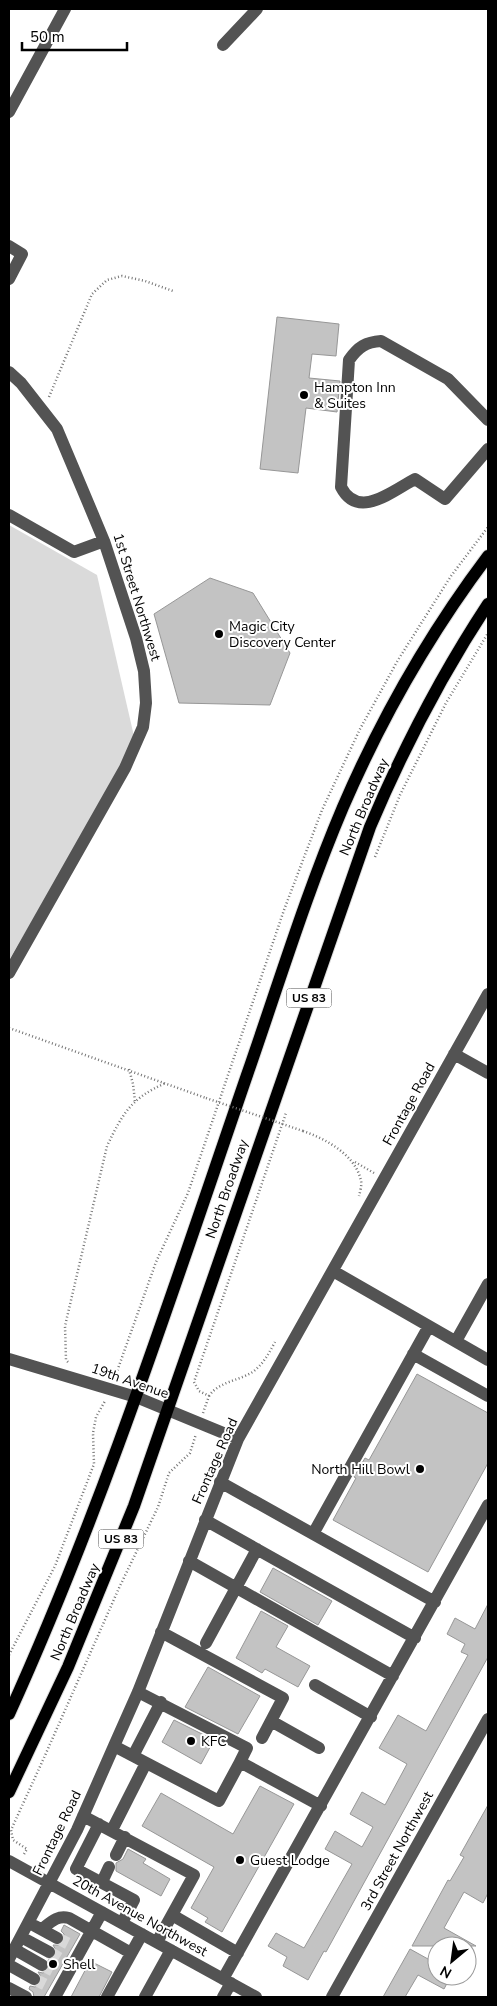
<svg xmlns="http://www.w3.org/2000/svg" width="497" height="2006" font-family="'Nunito Sans',sans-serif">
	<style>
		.green { fill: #dadada }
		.building { fill: #c3c3c3; stroke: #979797 }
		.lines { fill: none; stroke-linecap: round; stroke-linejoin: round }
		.minor-tunnel { stroke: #d9d9d9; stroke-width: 12; stroke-dasharray: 12 6; stroke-linecap: butt }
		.major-casing { stroke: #dbdbdb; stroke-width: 14 }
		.path { stroke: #757575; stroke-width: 2.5; stroke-dasharray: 1 2.5; stroke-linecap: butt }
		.minor { stroke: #535353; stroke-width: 12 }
		.major { stroke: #000; stroke-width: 12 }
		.path-bridge { stroke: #757575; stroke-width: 2.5; stroke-dasharray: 1 2.5; stroke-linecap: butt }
		.poi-dot { fill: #000; stroke: #fff; stroke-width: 2 }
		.labels { text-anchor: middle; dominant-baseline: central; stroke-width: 4; stroke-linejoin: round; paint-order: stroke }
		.shield { fill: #fff; stroke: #4c4c4c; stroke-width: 1 }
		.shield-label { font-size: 12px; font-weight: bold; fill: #000 }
		.poi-label { font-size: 14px; fill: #000; stroke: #fff; text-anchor: start }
		.street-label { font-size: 14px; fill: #000; stroke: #fff }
	</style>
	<rect width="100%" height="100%" fill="#fff"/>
	<path class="green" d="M9,525L97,575L136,745L9,960Z"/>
	<path class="building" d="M277,317L339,324L336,356L312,354L309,378L340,381L337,412L306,408L298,473L260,469Z
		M210,578L253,593L290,653L270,705L179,703L154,614Z
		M417,1374L488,1413V1463L428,1572L333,1520L356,1478L354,1477L365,1458L369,1460Z
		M273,1568L332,1601L318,1625L260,1592Z
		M488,1604V1657L326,1952L324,1951L308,1980L283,1966L287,1957L268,1946L276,1933L304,1948L352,1864L325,1849L335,1831L362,1847L373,1827L350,1814L362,1792L385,1805L407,1764L379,1748L398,1715L426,1731L468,1655L461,1652L465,1644L447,1634L455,1618L475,1629Z
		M261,1611L288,1626L276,1647L310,1666L298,1687L265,1669L262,1673L236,1658Z
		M208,1667L260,1696L238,1734L185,1707Z
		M174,1720L214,1740L201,1764L162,1742Z
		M260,1786L294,1804L222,1932L205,1922L208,1918L191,1908L214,1867L142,1826L161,1793L233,1834Z
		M488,1805V1893L483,1903L464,1892L444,1928L476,1946H412L448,1880L450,1881L464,1857L460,1855Z
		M128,1849L146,1859L143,1863L170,1879L161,1896L116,1871V1863L123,1859Z
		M64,1925L80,1934L44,1997H34L33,1992L29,1989L30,1986L35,1987L41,1983L42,1978L38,1972L43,1973L49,1969L50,1964L48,1960L54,1959L57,1952L53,1945H61L64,1941V1934L61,1931Z
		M410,1949L437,1964V1976H451L444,1989L418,1975L405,1997H383Z
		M90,1961L112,1972L99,1997H71Z"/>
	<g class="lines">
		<path class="minor-tunnel" d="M57,1938L73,1946
			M49,1952L64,1961
			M42,1965L58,1973
			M34,1979L50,1987"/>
		<defs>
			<path id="major" d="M9,1714C103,1507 173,1290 247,1075C278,986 306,894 343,807C381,719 430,633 488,556
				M9,1792L68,1667L134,1506L370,827C403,749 442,674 488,604"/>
		</defs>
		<use href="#major" class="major-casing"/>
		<path class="path" d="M49,397L92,294L107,280L122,276L145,281L173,291
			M375,857L400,795L446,703L488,633
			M9,1028L206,1098
			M129,1069L133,1084L135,1101
			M303,1131C326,1139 356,1155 361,1181C362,1185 360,1192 359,1196
			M355,1162L374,1173
			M68,1362L66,1360L65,1326L107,1146C123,1113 131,1098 166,1083
			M101,1373L118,1370
			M115,1377L156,1262L188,1193L284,910L322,810L360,729L398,660L451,576L488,527
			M209,1396C219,1381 240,1381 254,1371C264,1363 269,1353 275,1342
			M203,1413L209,1396L199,1391L194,1382L286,1113
			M9,1655L55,1566L94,1464L93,1433L96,1417L105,1401
			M24,1854L27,1849L13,1840L11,1830L43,1760L119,1588L158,1507L169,1473L190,1453L196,1434"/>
		<path class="minor" d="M223,45L257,9
			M9,112L65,9
			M9,246L22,254L9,279
			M9,372L21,383L57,429L89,505L104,541L136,638L144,671L146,703L143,727L125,768L9,973
			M488,420L448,379L381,341C366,342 358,347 349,360L341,487C358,520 391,492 415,479L445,499L488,449
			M9,515L74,552L104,541
			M454,1054L488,1073
			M333,1271L488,1360
			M456,1341L488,1284
			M413,1354L488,1396
			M9,1359L136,1397L238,1439
			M220,1482L435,1602
			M205,1520L415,1638
			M313,1534L429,1326
			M189,1561L393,1676
			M161,1632L283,1698L262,1738
			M206,1643L257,1549
			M315,1685L371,1717
			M138,1692L247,1748L240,1762
			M271,1721L319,1748
			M114,1746L219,1801L240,1762L321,1806
			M133,1756L161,1702
			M83,1816L194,1875L157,1942
			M99,1824L76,1869L134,1900L122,1923
			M112,1830L146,1763
			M116,1855L125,1837
			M9,1861L256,1997
			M102,1882L109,1867
			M172,1915L238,1953
			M35,1926L57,1938
			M42,1929C51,1922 57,1915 69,1918L131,1953
			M21,1937L49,1952
			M14,1949L42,1965
			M9,1959L77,1830L114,1746L138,1692L238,1439L488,994
			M9,1965L34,1979
			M223,1979L488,1505
			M9,1988L26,1997
			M55,1997L102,1912
			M107,1997L142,1934
			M145,1997L171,1950
			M223,1997L231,1983
			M332,1997L488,1719"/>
		<use href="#major" class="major"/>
		<path class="path-bridge" d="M206,1098L303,1131"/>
	</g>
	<g class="poi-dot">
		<circle cx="304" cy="395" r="5"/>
		<circle cx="219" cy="634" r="5"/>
		<circle cx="420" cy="1469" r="5"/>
		<circle cx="191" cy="1741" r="5"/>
		<circle cx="240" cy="1860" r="5"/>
		<circle cx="53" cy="1964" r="5"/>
	</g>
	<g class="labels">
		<g class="shield">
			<rect x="286.5" y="988.5" width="45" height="19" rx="4"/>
			<rect x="98.5" y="1529.5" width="45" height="19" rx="4"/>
		</g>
		<g class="shield-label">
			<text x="309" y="998">US 83</text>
			<text x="121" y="1539">US 83</text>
		</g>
		<g class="poi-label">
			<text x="314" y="387">Hampton Inn<tspan x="314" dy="16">&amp; Suites</tspan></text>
			<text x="229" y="626">Magic City<tspan x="229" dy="16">Discovery Center</tspan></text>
			<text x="410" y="1469" text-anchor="end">North Hill Bowl</text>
			<text x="201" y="1741">KFC</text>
			<text x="250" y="1860">Guest Lodge</text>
			<text x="63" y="1964">Shell</text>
		</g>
		<g class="street-label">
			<text transform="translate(137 597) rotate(73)">1st Street Northwest</text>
			<text transform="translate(364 807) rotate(-67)">North Broadway</text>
			<text transform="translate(409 1104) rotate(-61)">Frontage Road</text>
			<text transform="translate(227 1189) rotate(-71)">North Broadway</text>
			<text transform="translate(130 1381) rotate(19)">19th Avenue</text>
			<text transform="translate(215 1461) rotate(-66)">Frontage Road</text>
			<text transform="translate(75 1612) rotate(-67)">North Broadway</text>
			<text transform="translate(57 1833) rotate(-64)">Frontage Road</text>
			<text transform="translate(397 1851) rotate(-61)">3rd Street Northwest</text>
			<text transform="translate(140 1916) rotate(29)">20th Avenue Northwest</text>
		</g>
	</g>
	<rect width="497" height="2006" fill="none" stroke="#000000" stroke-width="20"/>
	<g transform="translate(452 1961) rotate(209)"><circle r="24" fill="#ffffff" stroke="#999999"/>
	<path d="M0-4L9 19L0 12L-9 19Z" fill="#000000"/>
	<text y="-8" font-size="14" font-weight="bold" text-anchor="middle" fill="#000000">N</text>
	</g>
	<path d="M22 42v8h105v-8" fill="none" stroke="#000000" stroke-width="2.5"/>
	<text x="30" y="42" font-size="15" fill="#000000" stroke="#ffffff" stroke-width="4" paint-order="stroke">50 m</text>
</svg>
